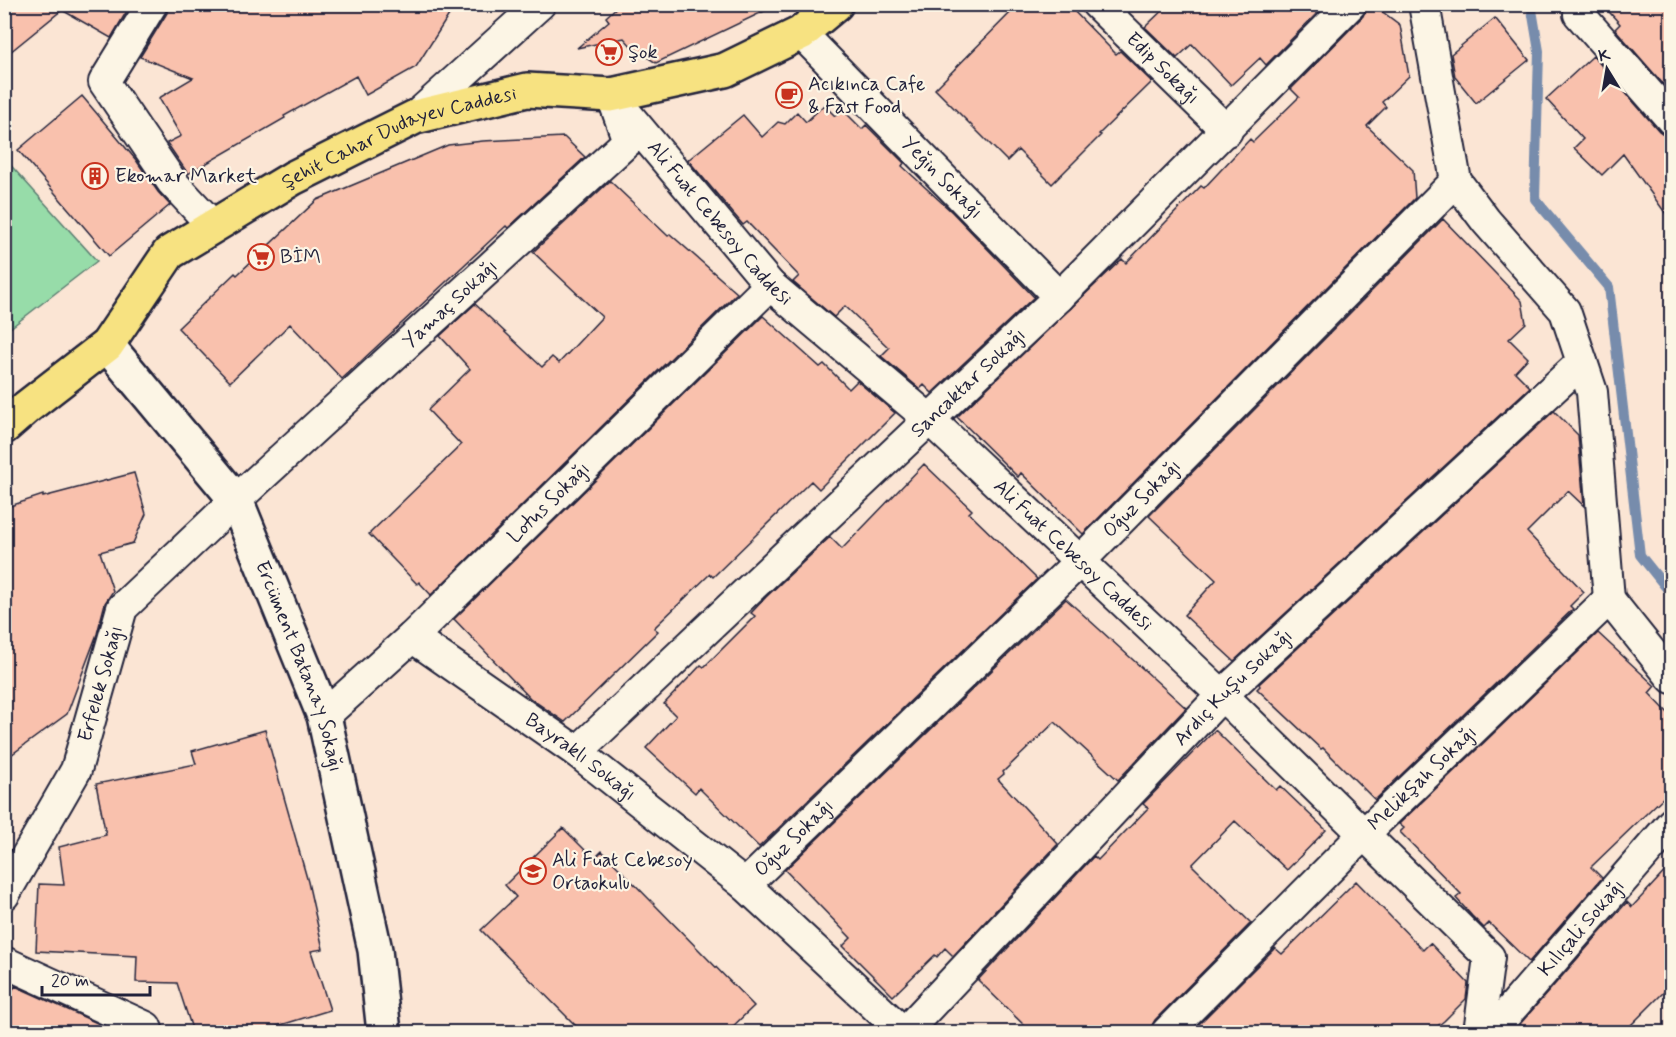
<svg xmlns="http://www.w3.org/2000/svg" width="1676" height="1037" font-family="Mynerve,sans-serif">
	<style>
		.green { fill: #97dca9; stroke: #5c7f72; stroke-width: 1.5 }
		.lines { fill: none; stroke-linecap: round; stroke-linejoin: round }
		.stream { stroke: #778cac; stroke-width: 10 }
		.building { fill: #f9c1ad; stroke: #22223b; stroke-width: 1.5 }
		.street-casing { stroke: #22223b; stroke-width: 34 }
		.secondary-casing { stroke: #22223b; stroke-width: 38 }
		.primary-casing { stroke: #22223b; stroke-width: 38 }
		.street { stroke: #fcf5e5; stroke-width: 30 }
		.secondary { stroke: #fcf5e5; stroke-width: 33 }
		.primary { stroke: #f7e281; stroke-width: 33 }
		.labels { text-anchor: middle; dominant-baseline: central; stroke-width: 4.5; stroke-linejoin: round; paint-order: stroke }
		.poi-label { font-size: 20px; fill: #22223b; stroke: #fcf5e5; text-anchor: start }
		.street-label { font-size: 20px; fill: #22223b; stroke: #fcf5e5 }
	</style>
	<rect width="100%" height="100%" fill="#fbe5d4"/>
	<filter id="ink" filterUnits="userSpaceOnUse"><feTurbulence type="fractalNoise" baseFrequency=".0167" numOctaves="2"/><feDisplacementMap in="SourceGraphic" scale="12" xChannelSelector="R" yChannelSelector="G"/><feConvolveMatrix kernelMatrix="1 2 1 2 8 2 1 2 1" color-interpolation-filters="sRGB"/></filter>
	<g filter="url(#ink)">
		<path class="green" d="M5,159L97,261L5,332H4Z"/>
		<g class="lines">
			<path class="stream" d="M1531,4L1539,51L1535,199L1609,287L1640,555L1672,595"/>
		</g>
		<path class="building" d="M4,4H131L111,38L62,10L4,57Z
			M169,4H456L416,67L366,95L356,76L284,116L285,118L188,174L167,143L181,136L159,98L193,78L140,57L167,13Z
			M620,4H779L656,63L633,48L624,38L577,48L609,21L606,17Z
			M1019,4H1067L1116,54L1120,51L1152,82L1099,134L1101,135L1052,184L1018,150L1007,161L935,89Z
			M1169,4H1326L1266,65L1260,58L1231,85L1192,44L1177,58L1145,27Z
			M1368,4H1372L1400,25L1409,76L1382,102L1386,107L1367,126L1413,170L1415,198L1083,534L1021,473L1018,477L957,417L1122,259L1126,263L1201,186L1204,188L1250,139L1253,142L1299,97L1291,89L1363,16Z
			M1602,4H1671V93L1615,29L1620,24Z
			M1495,18L1529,60L1476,103L1455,77L1451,54Z
			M1593,56L1659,131L1666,136L1671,137V221L1623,154L1602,175L1574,148L1583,139L1546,99Z
			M82,96L136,160L158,192L170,205L109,256L18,150Z
			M824,105L835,116L842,109L862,129L866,125L904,163L902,166L952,212L1034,297L932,393L924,385L920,389L881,356L889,348L845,306L834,317L793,282L799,276L747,222L743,225L688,160L743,115L762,137L778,122L785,124L797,112L806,122Z
			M564,137L585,157L508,228L506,226L342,379L290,324L230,382L178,328L235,273L237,275L317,200L448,145L483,141Z
			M610,181L668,236L670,234L737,293L431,595L419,582L417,584L369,534L461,445L428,410L470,369L440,336L475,304L542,367L552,357L559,363L602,317L533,252Z
			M1443,219L1522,301L1526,323L1509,339L1528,358L1515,372L1530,387L1234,661L1184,615L1216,580L1149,516Z
			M763,316L820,367L824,364L849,389L857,381L895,413L819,489L811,481L713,577L710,574L654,628L658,631L565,722L530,698L454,619Z
			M1554,411L1578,435L1584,506L1568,491L1527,532L1584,592L1570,606L1573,609L1375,800L1323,748L1321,749L1257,689L1260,686L1259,684Z
			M924,464L972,510L969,513L1037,579L759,847L699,788L695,793L646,748L676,716L664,704L701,665L704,667L755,616L751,613L766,597L830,537L842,549Z
			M134,473L146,514L133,543L100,552L113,591L105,603L97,634L67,714L4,760V508L43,495V497Z
			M1066,599L1186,708L1118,780L1055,722L1003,772L1004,774L998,779L1058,844L953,956L945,948L937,957L935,955L893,996L843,946L851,938L785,870Z
			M1598,633L1655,686L1649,693L1671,716V790L1591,867L1602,878L1529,962L1489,923L1484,928L1472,916L1456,898L1461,894L1400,832L1404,828L1399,824Z
			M265,730L308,882L323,949L311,951L330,1010L258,1032H193L177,983L136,982L137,956L36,951L39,884L64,885L59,847L106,835L96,784L196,764L192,751Z
			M1215,730L1276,790L1280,786L1326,830L1287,870L1235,821L1192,865L1251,923L1155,1020L1151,1027L1150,1032H1031L978,980L1094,856L1098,860L1148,808L1143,804Z
			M563,828L594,859L602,851L754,1006L727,1032H582L481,930L516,897L505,885Z
			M1671,865V985L1624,1032H1513L1627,902L1632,907Z
			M1356,881L1423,950L1430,943L1468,983L1466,999L1444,1021L1430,1032H1191L1275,948L1282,954Z
			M15,986L117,1032H4V1004Z"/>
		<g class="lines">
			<defs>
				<g id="street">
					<path d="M152,4L104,82L172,182L213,226"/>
					<path id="s1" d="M1097,4L1227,131"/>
					<path d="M1424,4L1456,181L1486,221L1565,311L1592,392L1609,599"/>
					<path d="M1579,14L1672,120"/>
					<path id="s2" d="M801,33L1059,297"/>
					<path id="s3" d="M611,95L770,285L929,419L1222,695L1489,957L1479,1032"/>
					<path d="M415,117L540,4"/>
					<path id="s4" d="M412,637L577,752L745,885L903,1032"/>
					<path id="s5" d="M324,716L412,637L770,285"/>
					<path id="s6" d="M577,752L1059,297L1351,4"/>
					<path id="s7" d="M745,885L1080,561L1456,181"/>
					<path id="s8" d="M4,895L76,770L122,608L236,500L628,141L616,107"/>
					<path d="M4,962L146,1027L148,1032"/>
					<path id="s9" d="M905,1032L1222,695L1582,362"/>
					<path id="s10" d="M1167,1032L1364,834L1609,599L1672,678"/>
					<path id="s11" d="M1491,1032L1672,823"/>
				</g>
				<g id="secondary">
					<path id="s12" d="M107,345L236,500L324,716L375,950L384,1032"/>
				</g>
				<g id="primary">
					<path id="s13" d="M4,427L27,407L107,345L169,253L293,178L415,117L527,90L611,95L725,70L801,33L836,4"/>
				</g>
			</defs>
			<use href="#street" class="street-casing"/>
			<use href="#secondary" class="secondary-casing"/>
			<use href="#primary" class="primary-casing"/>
			<use href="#street" class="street"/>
			<use href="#secondary" class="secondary"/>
			<use href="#primary" class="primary"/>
		</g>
	</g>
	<defs>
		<symbol id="supermarket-ring" viewBox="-11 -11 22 22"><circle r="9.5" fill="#fcf5e5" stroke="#c8321e" stroke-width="1.5"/><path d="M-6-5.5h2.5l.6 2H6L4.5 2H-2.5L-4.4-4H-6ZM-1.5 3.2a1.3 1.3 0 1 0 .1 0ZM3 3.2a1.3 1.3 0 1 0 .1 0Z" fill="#c8321e"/></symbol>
		<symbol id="cafe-ring" viewBox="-11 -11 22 22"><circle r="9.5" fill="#fcf5e5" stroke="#c8321e" stroke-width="1.5"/><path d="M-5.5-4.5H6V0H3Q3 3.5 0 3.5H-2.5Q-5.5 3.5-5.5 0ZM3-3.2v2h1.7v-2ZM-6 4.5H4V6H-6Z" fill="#c8321e"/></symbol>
		<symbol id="building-ring" viewBox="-11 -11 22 22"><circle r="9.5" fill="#fcf5e5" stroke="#c8321e" stroke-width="1.5"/><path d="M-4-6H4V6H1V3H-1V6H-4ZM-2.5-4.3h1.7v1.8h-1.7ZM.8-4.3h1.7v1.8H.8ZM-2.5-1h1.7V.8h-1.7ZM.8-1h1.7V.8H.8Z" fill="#c8321e"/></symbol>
		<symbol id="school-ring" viewBox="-11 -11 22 22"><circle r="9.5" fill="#fcf5e5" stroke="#c8321e" stroke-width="1.5"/><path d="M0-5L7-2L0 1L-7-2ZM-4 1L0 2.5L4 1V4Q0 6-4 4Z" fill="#c8321e"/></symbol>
	</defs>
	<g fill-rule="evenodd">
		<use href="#supermarket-ring" x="594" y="37" width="30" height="30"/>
		<use href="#cafe-ring" x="774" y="80" width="30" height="30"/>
		<use href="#building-ring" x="80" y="161" width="30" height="30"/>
		<use href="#supermarket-ring" x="246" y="242" width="30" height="30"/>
		<use href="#school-ring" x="518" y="856" width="30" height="30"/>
	</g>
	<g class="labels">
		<g class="poi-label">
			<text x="628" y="52">Şok</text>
			<text x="808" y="84">Acıkınca Cafe<tspan x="808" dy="23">&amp; Fast Food</tspan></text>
			<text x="115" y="176">Ekomar Market</text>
			<text x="280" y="257">BİM</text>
			<text x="552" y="860">Ali Fuat Cebesoy<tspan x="552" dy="23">Ortaokulu</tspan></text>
		</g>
		<g class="street-label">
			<text stroke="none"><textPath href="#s1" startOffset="92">Edip Sokağı</textPath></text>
			<text stroke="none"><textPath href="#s13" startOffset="502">Şehit Cahar Dudayev Caddesi</textPath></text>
			<text stroke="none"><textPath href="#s2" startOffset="202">Yeğin Sokağı</textPath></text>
			<text stroke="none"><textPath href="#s3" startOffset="168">Ali Fuat Cebesoy Caddesi</textPath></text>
			<text stroke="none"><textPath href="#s8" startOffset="760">Yamaç Sokağı</textPath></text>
			<text stroke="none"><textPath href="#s6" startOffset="538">Sancaktar Sokağı</textPath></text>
			<text stroke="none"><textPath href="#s7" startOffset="554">Oğuz Sokağı</textPath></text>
			<text stroke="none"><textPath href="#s5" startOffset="310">Lotus Sokağı</textPath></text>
			<text stroke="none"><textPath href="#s3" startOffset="654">Ali Fuat Cebesoy Caddesi</textPath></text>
			<text stroke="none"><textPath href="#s12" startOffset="380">Ercüment Batanay Sokağı</textPath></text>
			<text stroke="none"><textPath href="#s8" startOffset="234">Erfelek Sokağı</textPath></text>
			<text stroke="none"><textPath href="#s9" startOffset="476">Ardıç Kuşu Sokağı</textPath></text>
			<text stroke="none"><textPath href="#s4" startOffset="207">Bayraklı Sokağı</textPath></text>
			<text stroke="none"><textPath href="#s10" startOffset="360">Melikşah Sokağı</textPath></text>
			<text stroke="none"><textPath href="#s7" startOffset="68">Oğuz Sokağı</textPath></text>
			<text stroke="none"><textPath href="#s11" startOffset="138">Kılıçali Sokağı</textPath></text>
		</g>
	</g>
	<rect width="1676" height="1037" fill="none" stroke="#fcf5e5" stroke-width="24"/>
	<rect x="12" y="12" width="1652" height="1013" fill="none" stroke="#22223b" stroke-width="2" filter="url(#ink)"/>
	<g transform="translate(1607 69) rotate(349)" stroke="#fcf5e5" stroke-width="4.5" paint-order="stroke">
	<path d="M0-4.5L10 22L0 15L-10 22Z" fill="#22223b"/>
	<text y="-9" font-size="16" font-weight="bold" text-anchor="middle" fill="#22223b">K</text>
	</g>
	<path d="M42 986v9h108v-9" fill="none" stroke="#22223b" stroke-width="3"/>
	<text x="51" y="986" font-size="18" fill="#22223b" stroke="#fcf5e5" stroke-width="4.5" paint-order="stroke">20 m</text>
</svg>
